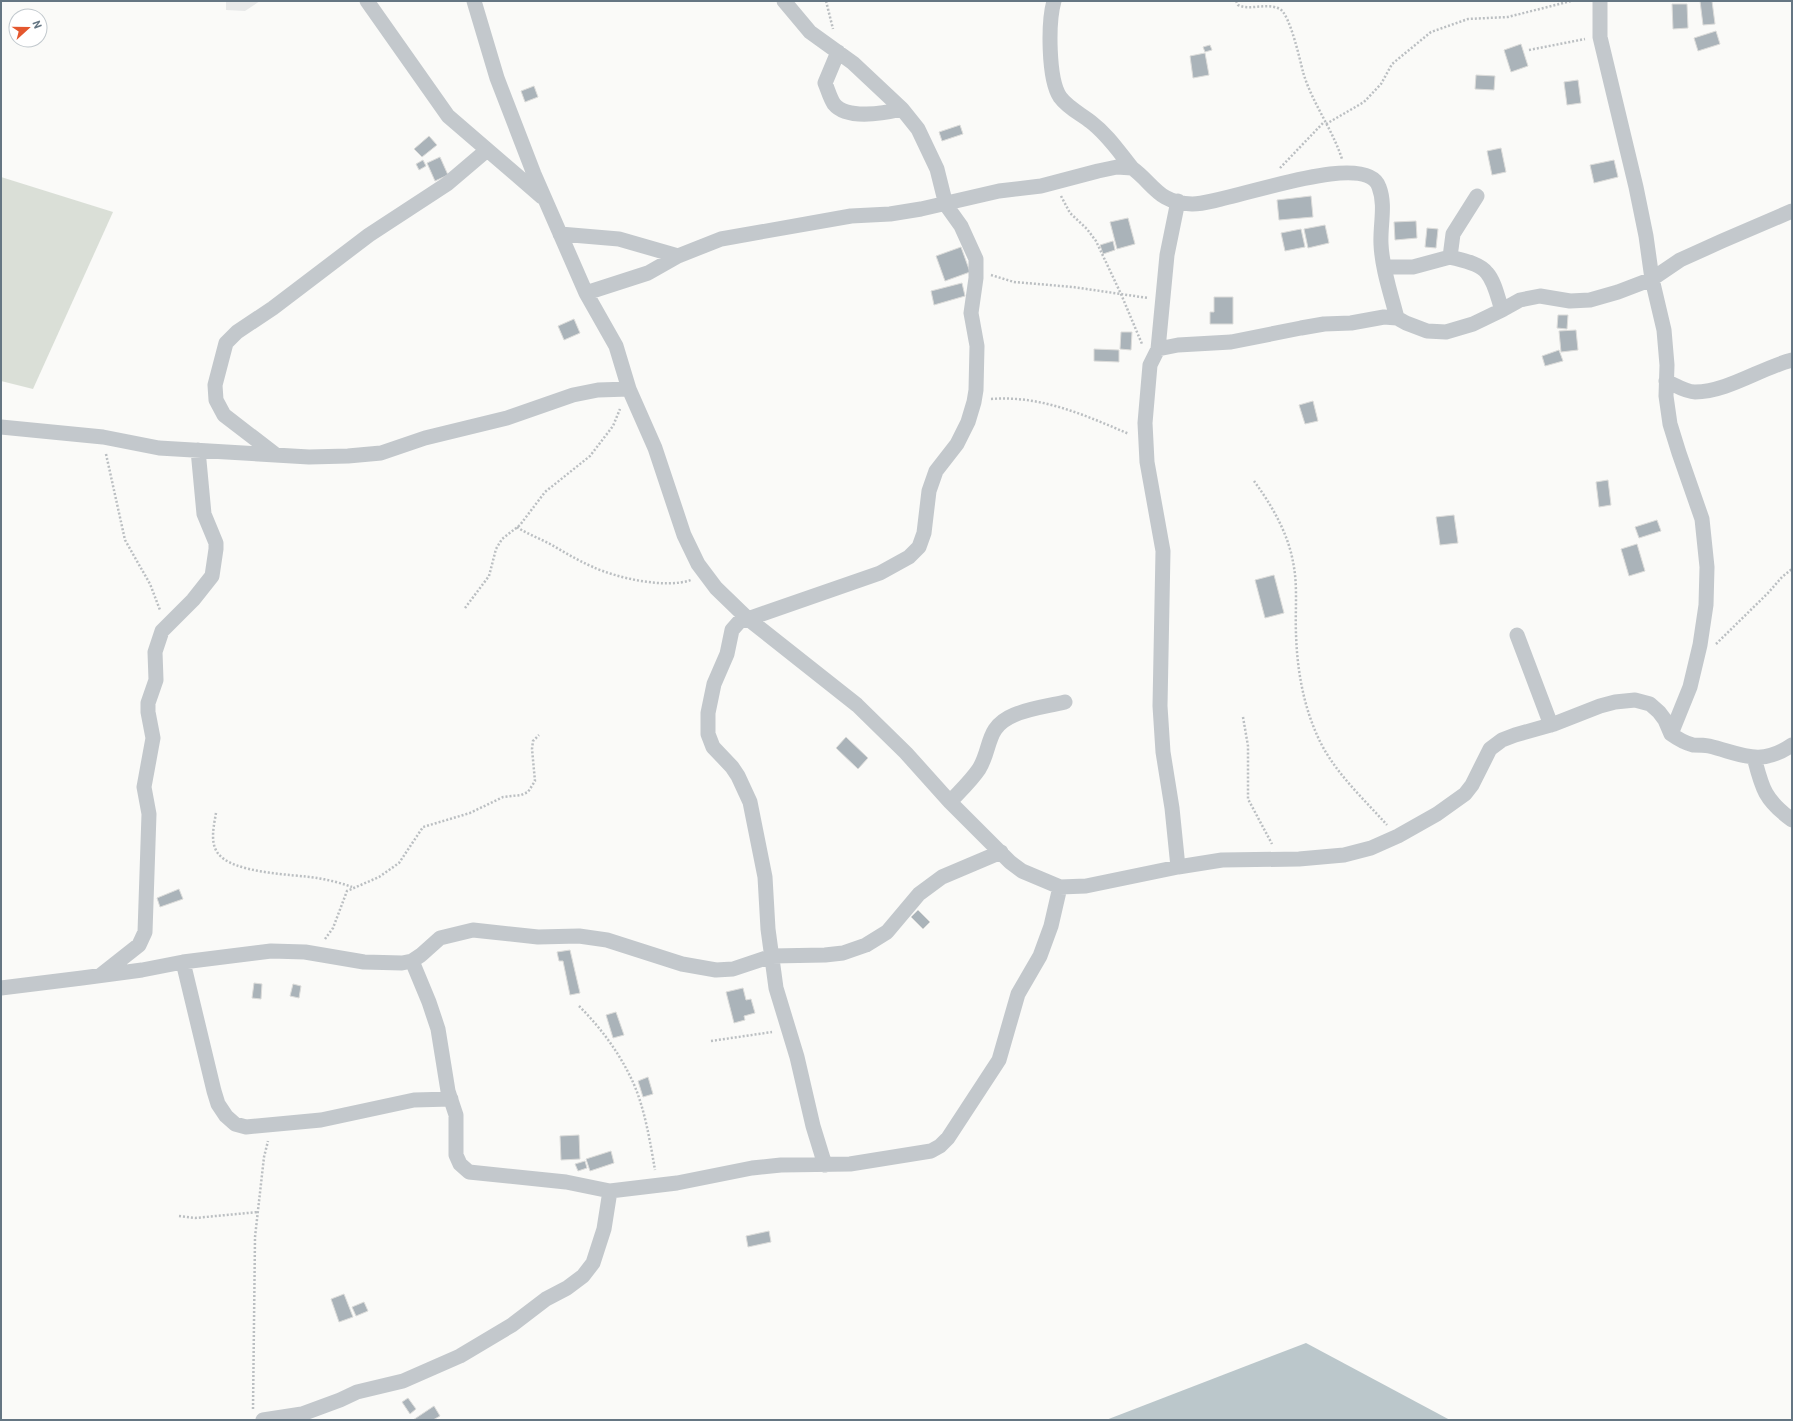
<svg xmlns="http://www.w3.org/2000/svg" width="1793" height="1421" font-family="Barlow,sans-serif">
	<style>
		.built { fill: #e8e9e9 }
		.green { fill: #dadfd7 }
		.water { fill: #bbc7cb }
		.building { fill: #aab3b9; stroke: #dcdcda }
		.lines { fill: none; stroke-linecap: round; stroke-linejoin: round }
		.path { stroke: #bbbfc2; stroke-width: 2.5; stroke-dasharray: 2 2; stroke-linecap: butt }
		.street { stroke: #c3c8cc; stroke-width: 15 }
	</style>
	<rect width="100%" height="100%" fill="#fafaf8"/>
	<path class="built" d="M226,1H260L245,11L226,10Z"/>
	<path class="green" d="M1,177L113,212L33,389L1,381Z"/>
	<path class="water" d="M1306,1343L1450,1420H1106Z"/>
	<path class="building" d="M1700,1H1712L1715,24L1703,25Z
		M1672,4H1687L1688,28L1673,29Z
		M1716,31L1720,44L1698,51L1694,38Z
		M1521,44L1528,66L1511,72L1504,50Z
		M1210,45L1212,50L1205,52L1203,47Z
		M1205,53L1209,75L1193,78L1190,56Z
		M1476,75L1495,76L1494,90L1475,89Z
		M1578,80L1581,103L1567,105L1564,82Z
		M534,86L538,97L525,102L521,91Z
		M960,125L963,134L942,141L939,132Z
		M429,136L437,145L422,157L414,149Z
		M1501,148L1506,172L1492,175L1487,151Z
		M440,157L448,175L435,181L427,163Z
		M423,160L426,166L419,170L416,164Z
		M1614,160L1618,177L1594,183L1590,165Z
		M1311,196L1313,217L1279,220L1277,200Z
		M1128,218L1135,244L1117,249L1110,222Z
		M1416,221L1417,238L1395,240L1394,222Z
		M1325,225L1329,243L1308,248L1304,229Z
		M1427,228L1438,229L1436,248L1425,247Z
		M1301,229L1305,247L1285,251L1281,233Z
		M1113,241L1115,250L1103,254L1100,245Z
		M961,247L970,272L945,281L936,256Z
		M962,283L965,296L934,305L931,291Z
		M1214,297H1233V324H1210V312H1214Z
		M1558,315H1568L1567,329L1557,328Z
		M574,319L580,333L564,340L558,326Z
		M1576,330L1578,350L1561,352L1559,331Z
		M1121,332H1132L1131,350L1120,349Z
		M1094,349L1119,350V362L1094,361Z
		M1559,350L1563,361L1545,366L1542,356Z
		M1313,401L1318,421L1305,424L1299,405Z
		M1608,480L1611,505L1599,507L1596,482Z
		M1454,515L1458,543L1440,545L1436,517Z
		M1657,520L1661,531L1639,538L1635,527Z
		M1637,544L1645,571L1629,576L1621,549Z
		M1274,575L1284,613L1265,618L1255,580Z
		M846,737L868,758L858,769L836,748Z
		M179,889L183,899L160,907L157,898Z
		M918,910L930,922L923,929L911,917Z
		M570,950L580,993L570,995L563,961H559L557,952Z
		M254,983L262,984L261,999L252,998Z
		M293,984L301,986L299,998L290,996Z
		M743,988L746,1000L751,999L755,1013L744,1016L745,1020L734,1023L726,992Z
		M616,1012L624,1035L613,1038L606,1015Z
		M648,1077L653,1094L643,1097L638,1081Z
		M579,1135L580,1159L561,1160L560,1136Z
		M611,1151L614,1163L590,1171L586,1159Z
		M585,1161L587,1168L578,1171L575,1164Z
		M769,1231L771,1242L748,1247L746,1236Z
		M344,1294L353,1317L339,1322L331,1299Z
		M364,1302L368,1311L356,1316L352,1307Z
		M408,1398L416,1409L410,1414L402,1402Z
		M434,1406L440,1416L433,1420H413Z"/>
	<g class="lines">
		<path class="path" d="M826,1L833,29
			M1236,1L1238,5C1251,11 1266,2 1280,9C1290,15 1300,60 1303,72C1312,103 1332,128 1342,159
			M1529,50L1585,39
			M1326,124L1364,102L1381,84L1392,64L1431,32L1468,19L1508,17L1571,1
			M1280,168L1324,122
			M1061,196L1070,213L1087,229L1096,241L1121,294L1142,344
			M991,275L1014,282L1073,287L1148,298
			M991,399C1040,395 1085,415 1129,434
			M106,454L125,540L150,584L160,610
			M1254,481C1271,504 1288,533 1293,562C1298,585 1295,610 1296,634C1297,668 1303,704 1317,735C1332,770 1362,797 1387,825
			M517,527C527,534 539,538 550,544C564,552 577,560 593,567C617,578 665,589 691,580
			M465,608L489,576L496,549L502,539L520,525L545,492L590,456L613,426L620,409
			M1716,644L1768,593L1782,577L1792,569
			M1243,717L1248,746V799L1272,844
			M216,813C214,825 210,841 217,852C231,874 293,874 317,878C329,880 341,883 352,887
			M325,939L333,928L347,891L379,877L399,863L423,827L470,813L503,797L521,795L528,792L535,781L532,749L533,741L539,735
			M579,1006C600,1027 618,1051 631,1078C644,1104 650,1141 655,1170
			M711,1041L772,1032
			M179,1216L195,1218L258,1212
			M253,1409L255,1237L264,1157L268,1141"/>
		<path class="street" d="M367,1L448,116L542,197
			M474,1L497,78L534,174L586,293L616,346L629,389L655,448L684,535L698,564L716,588L747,618L857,705L906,753L950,802L1010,862L1022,871L1060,887L1086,886L1178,867L1222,860L1299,859L1344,855L1371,848L1398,836L1437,814L1465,794L1472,785L1490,749L1502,740L1515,735L1554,724L1600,706L1615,702L1635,700L1650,704L1659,712L1665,720L1671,734C1678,739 1685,743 1693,745C1698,745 1704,745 1709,746C1742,754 1760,767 1792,745
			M784,1L810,32L853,63L902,109L918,129L937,169L946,205L961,226L976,259V278L971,313L977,346L976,390L974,402L968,422L957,444L936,471L929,491L924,533L919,547L909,557L880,573L739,622L732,630L727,654L714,684L708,713V734L713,747L732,767L738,776L750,802L765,877L768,929L776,988L797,1057L813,1126L825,1165
			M1054,1C1048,22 1048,79 1060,97C1068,108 1081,114 1091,122C1108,135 1119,152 1132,168
			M1600,1V37L1636,187L1646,236L1652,279L1664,330L1667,365L1666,396L1670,424L1679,453L1702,519L1707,567L1706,605L1700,645L1690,687L1671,734
			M838,52L825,83C828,90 830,98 834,104C847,120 885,113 902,109
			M560,234L619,239L678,256
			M1450,257C1461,260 1480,263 1487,273C1495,282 1498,299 1502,310
			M1384,267H1413L1450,257L1453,234L1477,196
			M586,293L648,273L678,256L721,239L851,216L890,214L921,209L999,191L1041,186L1098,171L1117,167L1132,168C1154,184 1158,203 1192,204C1224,205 1366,147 1379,187C1386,205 1380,225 1381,244C1382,269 1391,294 1397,318
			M1158,349L1178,345L1231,342L1301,328L1324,324L1351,323L1384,317L1397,318L1406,323L1427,331L1446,332L1473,324L1502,310L1520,300L1540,296L1570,301L1590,300L1618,292L1652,279L1680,260L1722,241L1792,211
			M1666,381C1675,385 1686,392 1695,392C1727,392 1761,368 1792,360
			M1,427L103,437L159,448L309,457L348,456L381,453L425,438L507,418L573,395L598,390L629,389
			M276,455L224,415L216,400L215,385L226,343L237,332L273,308L369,235L447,184L487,150
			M1517,635L1551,725
			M1754,757C1762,789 1765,800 1792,820
			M950,802C959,792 971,781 979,769C992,748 985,727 1014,715C1030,708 1049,706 1065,702
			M1178,867L1172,808L1163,752L1160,706L1163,551L1147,462L1145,423L1150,365L1158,349L1167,255L1178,201
			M412,961L429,1002L438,1029L448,1091L456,1115V1155L460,1164L469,1172L566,1182L610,1191L677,1183L752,1168L781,1165L850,1164L931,1151L940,1146L948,1138L999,1060L1018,994L1040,956L1051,926L1060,887
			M183,962L214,1091L218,1104L226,1116L235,1124L246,1127L321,1120L414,1100L451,1099
			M101,975L139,945L145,932L149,814L144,787L153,738L148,712V703L156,680L155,652L162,631L193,600L212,576L216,549V543L204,514L198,450
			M1,988L82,978L142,970L183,962L271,951L305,952L364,962L402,963L412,961L421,955L440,938L473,930L538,937L579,936L607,940L682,964L716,970L733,969L772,956L825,955L843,953L866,945L887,932L919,894L942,877L1001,852
			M263,1420L302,1414L340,1400L357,1392L403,1381L460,1356L512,1325L546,1299L567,1288L583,1276L593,1263L604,1229L610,1191"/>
	</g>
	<rect width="1793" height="1421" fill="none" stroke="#657683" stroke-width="4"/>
	<g transform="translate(28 28) rotate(69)"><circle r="19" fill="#ffffff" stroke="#c1c8cd"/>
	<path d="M0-3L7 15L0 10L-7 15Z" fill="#e4572e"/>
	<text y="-6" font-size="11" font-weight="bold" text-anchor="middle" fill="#657683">N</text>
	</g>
</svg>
